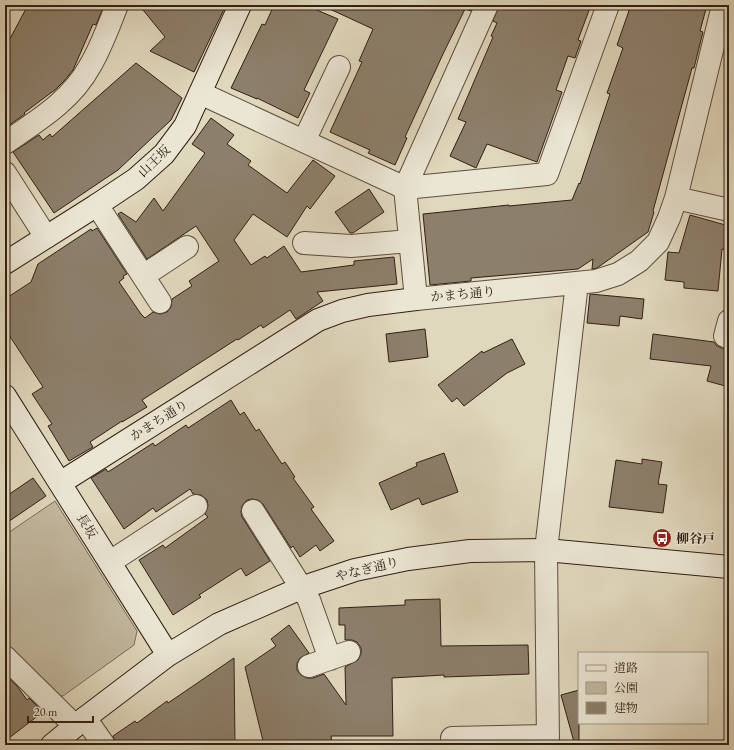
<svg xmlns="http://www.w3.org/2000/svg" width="734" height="750" font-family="'EB Garamond','Noto Serif JP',serif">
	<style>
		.green { fill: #c2b9a0; stroke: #7a6c5a }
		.building { fill: #8c7f6b; stroke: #311f13 }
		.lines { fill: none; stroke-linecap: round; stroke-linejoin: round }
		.street-casing { stroke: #5d4d3e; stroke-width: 24 }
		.secondary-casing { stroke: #311f13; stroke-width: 24 }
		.street { stroke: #ebe6d4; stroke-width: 22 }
		.secondary { stroke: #ebe6d4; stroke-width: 22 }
		.labels { text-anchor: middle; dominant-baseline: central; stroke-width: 3; stroke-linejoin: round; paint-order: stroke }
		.street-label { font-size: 13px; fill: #311f13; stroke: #ebe6d4 }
		.poi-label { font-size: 13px; font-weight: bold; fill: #311f13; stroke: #ebe6d4; text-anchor: start }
	</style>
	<rect width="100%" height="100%" fill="#e0d8bd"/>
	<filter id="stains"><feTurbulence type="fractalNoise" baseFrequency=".005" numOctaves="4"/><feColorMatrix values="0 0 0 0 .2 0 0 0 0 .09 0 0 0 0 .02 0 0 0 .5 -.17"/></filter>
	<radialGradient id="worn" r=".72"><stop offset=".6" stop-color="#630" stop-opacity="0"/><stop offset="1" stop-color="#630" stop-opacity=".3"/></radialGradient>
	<path class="green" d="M55,501L137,631L134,645L63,696L55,695L5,645V535Z"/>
	<path class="building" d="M28,5H104L96,25L93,24L73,70L64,81L56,89L24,113L25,114L5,128V48Z
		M139,5H226L194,72L150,51L165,37Z
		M274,5H305L338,19L304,90L310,93L298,118L257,98V99L231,88L262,24L265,25Z
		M321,5H473L471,11L465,9L443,54L405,137L407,138L395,165L368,153L370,150L330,132L362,62L359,61L373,29Z
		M499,5H591L578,40L581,41L575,58L568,56L556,90L562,92L537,162L487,144L476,168L450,156L466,122L458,119L493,37L491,36L497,23L493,21Z
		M631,5H707L700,31L703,32L694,68H692L653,211L654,212L648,232L597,268L593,269H592L593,259L578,269L471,278V281L430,285L423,214L509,205V206L572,200L579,183L580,184L610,94L607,93L623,48L617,45Z
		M136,63L182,98L171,120L118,170L54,213L13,152L39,135L43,140L50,134L52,137Z
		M211,118L234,135L227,144L251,161L248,165L287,193L313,160L335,176L310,209L307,206L287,237L253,214L234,240L251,265L265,256L267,258L284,246L301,272L354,265V261L394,257L397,284L317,292L323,301L296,319L290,310L263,328L261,325L238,340L237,339L142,400L147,407L122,422V421L90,442L93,447L69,461L48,426L52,424L32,394L43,387L5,329V299L31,282L38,264L44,260L91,229L92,231L97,228L127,274L123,276L124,278L119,282L141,314L145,318L153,312L160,314L167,312L171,307L172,299L192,286L189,281L219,261L196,226L147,259L118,214L121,212L136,222L154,198L163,211L205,153L192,144Z
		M369,189L384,212L353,233H350L335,212Z
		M690,215L729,226V251L722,249L718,291L684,288V282L665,280L668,252L679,253Z
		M590,294L644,299L642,319L620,316L619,326L587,323Z
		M425,329L428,357L389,362L386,334Z
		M653,334L714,342L716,345L721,348H729V387L707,381L711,366L650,359Z
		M512,339L525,364L507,373L464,406L457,398L452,402L438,385L482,351L483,353Z
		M231,400L240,415L244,412L256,431L259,429L282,464L285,462L295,477L293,478L314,507L311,509L334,541L320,551L316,545L300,557L293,546L291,548L263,504L258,500L252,499L247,500L242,506L241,512L242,517L270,561L246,576L241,568L199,595L201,597L173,615L139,560L163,545L165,548L208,517L205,514L208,506L207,500L201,495L193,494L190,489L156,512L153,508L124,529L91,478L106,469L108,472L153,443L155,446L186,425L188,428Z
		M444,453L458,492L422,505L419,498L391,510L379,483L417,466L416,463Z
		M642,459L662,462L658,484L667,485L663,513L609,507L616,460L642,464Z
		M33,478L46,496L5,524V497Z
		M440,599L441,646L528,645L529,674L444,677V675L392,678L393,736H331L332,742L322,745H264L245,667L276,646L271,639L289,625L309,653L300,658L297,663V670L301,675L307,678H313L324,674L346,705L345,667L358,660L361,654V648L357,642L352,640H345V625H339V608L405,605V600Z
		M234,658L235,745H116L113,736L135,721L137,723L167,701L168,703Z
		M5,675L17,686L27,700L29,698L43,712L5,741Z
		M579,690V741L574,742L561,695Z"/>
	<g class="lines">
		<defs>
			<path id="street" d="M487,5L405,188L416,299L596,281L618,274L639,261L658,242L669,218L676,198L723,5
				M200,93L405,188L547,174L608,5
				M304,141L339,67
				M5,143C37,121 71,101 90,66C101,48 109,25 117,5
				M5,173L46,237
				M676,198L729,210
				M97,205L160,302
				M304,243L351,246L410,241
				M143,276L187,247
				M725,336L729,321
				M253,511L309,600L330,659
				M110,562L196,506
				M5,657L75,726
				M309,666L349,652
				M85,718L104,745
				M452,738L548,736
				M548,745L546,550L577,283"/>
			<path id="secondary" d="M5,263L97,205L136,179L164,154L185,126L240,5
				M5,396L168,655
				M60,483L318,320L342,311L368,305L416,299
				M52,745L85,718L168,655L219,624L301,588L355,570L408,559L470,551L546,550L729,567"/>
		</defs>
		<use href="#street" class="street-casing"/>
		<use href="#secondary" class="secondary-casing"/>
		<use href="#street" class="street"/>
		<use href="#secondary" class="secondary"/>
	</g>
	<defs>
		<symbol id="bus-disc" viewBox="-11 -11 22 22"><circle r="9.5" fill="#8f2418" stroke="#ebe6d4"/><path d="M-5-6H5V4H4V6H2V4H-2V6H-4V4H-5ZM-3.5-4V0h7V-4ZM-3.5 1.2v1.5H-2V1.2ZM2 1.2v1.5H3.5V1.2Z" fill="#fff"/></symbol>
	</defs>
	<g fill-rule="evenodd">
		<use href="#bus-disc" x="651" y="527" width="22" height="22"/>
	</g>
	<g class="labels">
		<g class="street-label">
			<text transform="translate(154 161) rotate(-44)">山王坂</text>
			<text transform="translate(463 294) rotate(-5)">かまち通り</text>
			<text transform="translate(159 420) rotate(-32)">かまち通り</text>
			<text transform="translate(87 526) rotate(58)">長坂</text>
			<text transform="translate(367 569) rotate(-14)">やなぎ通り</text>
		</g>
		<g class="poi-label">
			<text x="676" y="538">柳谷戸</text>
		</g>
	</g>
	<rect width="734" height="750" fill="none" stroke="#e0d8bd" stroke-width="20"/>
	<rect x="6" y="6" width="722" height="738" fill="none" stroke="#311f13" stroke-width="2"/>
	<rect x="10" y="10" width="714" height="730" fill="none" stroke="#311f13"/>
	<rect x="578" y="652" width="130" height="72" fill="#ebe6d4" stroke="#a19687"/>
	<rect x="586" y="665" width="20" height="6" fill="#ebe6d4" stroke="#a19687"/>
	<text x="614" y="672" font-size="12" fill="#311f13">道路</text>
	<rect x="586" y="682" width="20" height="12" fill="#c2b9a0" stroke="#a19687"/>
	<text x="614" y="692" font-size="12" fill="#311f13">公園</text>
	<rect x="586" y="702" width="20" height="12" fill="#8c7f6b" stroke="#a19687"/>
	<text x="614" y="712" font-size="12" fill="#311f13">建物</text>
	<path d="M28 716v6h65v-6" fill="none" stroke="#311f13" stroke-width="2"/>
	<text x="34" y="716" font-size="12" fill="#311f13" stroke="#ebe6d4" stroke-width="3" paint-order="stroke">20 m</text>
	<rect width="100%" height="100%" filter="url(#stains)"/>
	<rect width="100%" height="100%" fill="url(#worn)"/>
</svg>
